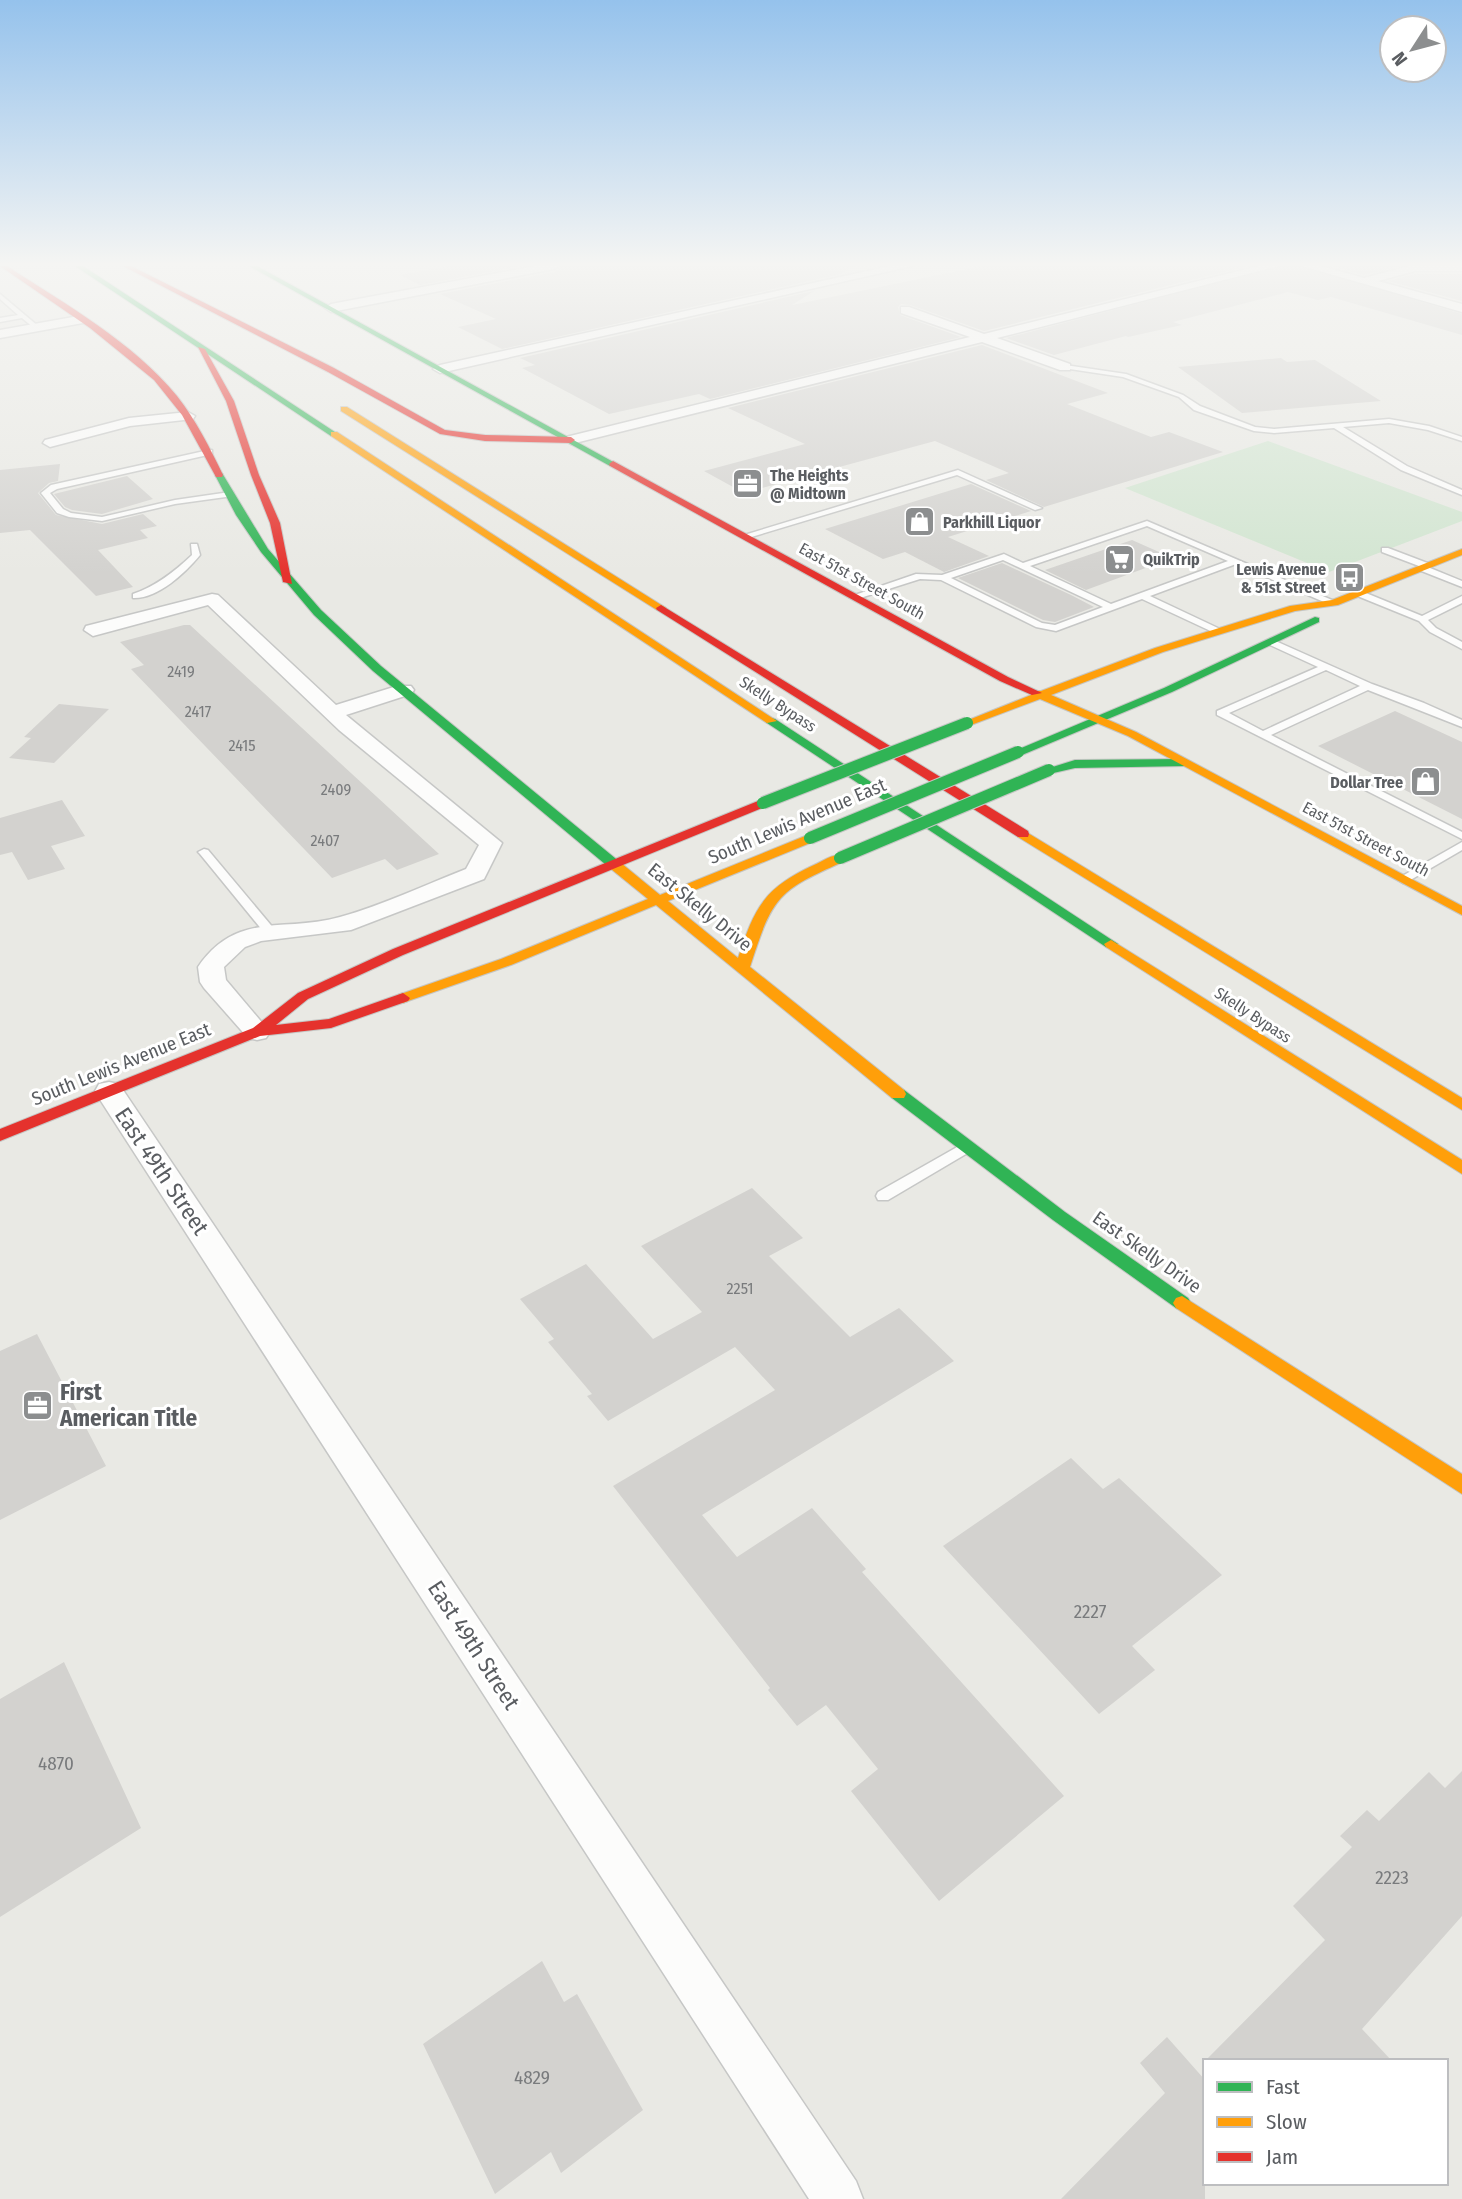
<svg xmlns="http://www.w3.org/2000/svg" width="1462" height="2199" font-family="'Fira Sans Condensed',sans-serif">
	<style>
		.green { fill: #d2e5d1 }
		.building { fill: #d3d2cf }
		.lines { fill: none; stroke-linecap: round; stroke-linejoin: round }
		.lane-casing { stroke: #c6c7c6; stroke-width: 3 }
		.street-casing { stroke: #c6c7c6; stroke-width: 3 }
		.fast-casing { stroke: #c5c6c4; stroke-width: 2 }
		.slow-casing { stroke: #c5c6c4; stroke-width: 2 }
		.jam-casing { stroke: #c5c6c4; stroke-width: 2 }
		.lane { fill: #fcfcfb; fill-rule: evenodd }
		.street { fill: #fcfcfb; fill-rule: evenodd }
		.fast { fill: #30b455; fill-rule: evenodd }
		.slow { fill: #ff9f0a; fill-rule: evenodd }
		.jam { fill: #e5322d; fill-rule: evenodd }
		.fast-bridge-casing { stroke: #c5c6c4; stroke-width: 14; stroke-linecap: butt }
		.fast-bridge { stroke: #30b455; stroke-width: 12 }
		.labels { text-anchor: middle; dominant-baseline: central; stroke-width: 6; stroke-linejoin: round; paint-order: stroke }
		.far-poi-label { font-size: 16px; font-weight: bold; fill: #5a5d61; stroke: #fff; text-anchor: start }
		.far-street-label { font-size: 16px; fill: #5a5d61; stroke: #fff }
		.number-label { font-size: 16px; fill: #797b7d }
		.street-label { font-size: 19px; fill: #5a5d61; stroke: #fff }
		.near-number-label { font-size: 19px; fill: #797b7d }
		.near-street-label { font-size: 23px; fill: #5a5d61; stroke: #fff }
		.near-poi-label { font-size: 23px; font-weight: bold; fill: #5a5d61; stroke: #fff; text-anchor: start }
	</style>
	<rect width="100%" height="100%" fill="#e9e9e4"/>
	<path class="green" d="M1268,441L1462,512V521L1329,572L1125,488Z"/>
	<path class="building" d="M448,266H520L420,285L400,275Z
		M562,266H854L841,274L502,349L458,327L496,319L440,294L555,272Z
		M982,266H1248L984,331L910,305L901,304L898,307L900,315L961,337L710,399L699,394L609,414L522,368L535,365L520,358L814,291L792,305Z
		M1282,266H1299L1462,314V335L1331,297L1318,300L1288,292L1173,322L1182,325L1128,337L1126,336L1054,355L1006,338Z
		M1331,266H1399L1364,275Z
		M1415,274H1462V301L1388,281Z
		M982,345L1108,393L1067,404L1151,437L1169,432L1223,452L1044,507L986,480L1009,473L935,441L744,493L704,471L805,444L728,408Z
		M1281,358L1287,362L1315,360L1381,401L1242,413L1178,367Z
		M60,464L58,481L49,483L38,493L56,515L102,524L143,514L157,526L140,530L148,538L98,550L133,587L96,596L30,530L0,533V470Z
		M127,476L153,499L102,514L72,510L65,507L54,494Z
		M971,484L1031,511L948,537L989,556L944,572L905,552L883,559L825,529Z
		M1132,540L1168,556L1154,561L1159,563L1086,590L1045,570Z
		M1002,563L1071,595L1094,607L1055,622L1043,620L958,578Z
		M184,625H190L439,854L397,870L385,859L332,878L131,669L144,665L120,642Z
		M59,704L109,709L54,763L9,758L31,738L24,737Z
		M1395,711L1462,742V819L1318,746Z
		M62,800L85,836L51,846L65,869L28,880L12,852L0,855V818Z
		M752,1188L803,1238L769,1256L850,1337L899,1308L954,1361L702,1515L737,1557L812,1508L866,1569L862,1572L1064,1796L939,1901L851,1791L878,1769L826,1705L797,1726L768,1690L770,1688L613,1486L775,1390L735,1347L608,1421L587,1396L592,1394L548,1342L554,1339L520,1299L586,1264L653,1339L702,1312L641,1246Z
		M37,1334L106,1466L0,1520V1351Z
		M1071,1458L1103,1489L1119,1478L1222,1575L1132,1646L1155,1670L1099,1714L943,1546Z
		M64,1662L141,1828L0,1917V1699Z
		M1462,1771V1916L1362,2029L1392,2061H1205L1325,1940L1293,1906L1352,1847L1340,1836L1367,1810L1379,1821L1429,1772L1445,1788Z
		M542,1961L564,2002L577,1994L643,2110L561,2173L551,2152L495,2194L423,2044Z
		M1167,2037L1205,2080V2199H1061L1165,2093L1140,2063Z"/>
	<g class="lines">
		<defs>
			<path id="lane" d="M0,294L38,326V328H34L22,318L0,322V318L18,315L0,299Z
				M1065,365L1126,374L1183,395L1200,406L1255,427L1274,429L1389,419L1429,426L1462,437V441L1428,430L1389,423L1343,427L1407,466L1462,490V495L1401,470L1334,428L1274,433L1254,431L1194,410L1179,397L1123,377L1063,368Z
				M209,450H212V454L57,489L50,493L63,509L71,513L102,517L175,500L230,492H233V496L175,504L102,521L69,517L57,513L41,493L51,485Z
				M958,470L1042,508L1035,510L957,475L748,538L741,536Z
				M1147,521L1339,603L1331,605L1236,564L1150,596L1220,629L1222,631L1217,634L1142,599L1056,631L1036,627L941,580L920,579L857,599L849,597L916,574L942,575L1004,554L1023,563ZM1147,526L1228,561L1111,604L1030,566ZM1003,560L1103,607L1055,625L1042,623L951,578Z
				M191,544H197L200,555C185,573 158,599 133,598V594C156,586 174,572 192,555Z
				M1382,548H1388L1430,564V568L1462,581V587L1419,570V566L1382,552Z
				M1355,591H1361L1422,616L1462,596V603L1428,620L1436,628L1462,642V649L1430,632L1419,621L1355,595Z
				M1271,639L1372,684L1424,703L1462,720V727L1368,690L1271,735L1462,832V839L1217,715V711L1318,667L1268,644L1266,642ZM1326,670L1360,686L1263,731L1229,713Z
				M1462,842V850L1407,882L1403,883L1397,879Z
				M204,849L208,850L275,930L277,933L275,936H267L200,854L198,852Z
				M966,1142L973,1147L971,1151L888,1200H878L876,1196L878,1192Z"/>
			<path id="street" d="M535,266H560L554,269L331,312L325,308L331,304Z
				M890,266H912L440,373L433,369L440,365Z
				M1259,266H1279L997,338L1070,364V370H1060L982,342L571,444L564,440L566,437L970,337L901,313V307H909L984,334Z
				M1302,266H1321L1364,278L1409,266H1462V271H1415L1378,281L1462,304V312Z
				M79,316L85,320L83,323L0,338V330Z
				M188,412L195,416L193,419L130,426L50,447L43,443L45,440L129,418Z
				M212,594L218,595L336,705L397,686H411L414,690L411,694L346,715L502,843L484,879L351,930L261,941L245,947L224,967L226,980L270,1032L266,1038L257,1040L248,1038L204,988L200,982L198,967C237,910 284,933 340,917C383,905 425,885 466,869L479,845L339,730L208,605L93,636L84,630L86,626Z
				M109,1082L119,1084L856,2181L863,2199H809L99,1098L95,1091L99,1084Z"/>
			<path id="fast" d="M75,266H83L338,434L331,436Z
				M249,266H257L617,464L610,466Z
				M216,473H222L268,549L321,610L381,666L621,863V869H611L373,671L314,615L261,552L236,515L215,475Z
				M1315,617L1319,618V622L1172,692L1022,755H1014L1012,752L1164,688Z
				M771,718L775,719L1118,944L1111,948L1106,947L767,723L765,721Z
				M1183,759L1187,760V766L1075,768L1049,774L1043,770L1075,760Z
				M898,1089L904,1090L1065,1212L1188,1298L1191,1303L1188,1308L1182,1310L1176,1308L1053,1220L892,1098L890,1094Z"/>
			<path id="slow" d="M341,407H347L666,608L657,610L341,411Z
				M331,432H337L777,721L767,723L331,436Z
				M1462,549V555L1338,605L1295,611L1163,652L1051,695L1136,732L1462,906V915L1128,736L1040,699L971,725L967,726L961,723L1031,695L1032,691H1041L1155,648L1290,606L1332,600Z
				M1023,830L1462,1098V1110L1018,837L1017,834Z
				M810,834L816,838L815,841L668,901L738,958C755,907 764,888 814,865C824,860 834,853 845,855V861C777,891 773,896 750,967L904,1090L906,1094L904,1098H892L656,905L511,965L408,1001L403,1003L396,998L398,995L501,959L648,899L611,869V863H621L660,895Z
				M1111,940L1462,1160V1174L1106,947L1104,944Z
				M1182,1296L1462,1474V1494L1176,1308L1173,1303L1176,1298Z"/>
			<path id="jam" d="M0,266H7C65,304 133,342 177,396C196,420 210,448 223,475L222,477H216L182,415L154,380L90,328Z
				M123,266H131L334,368L445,430L485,435L571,437L575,440L571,443L485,441L440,434L328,372Z
				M198,347L205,349L234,401L259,475L280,523L292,584L283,582L270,523L251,475L226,401Z
				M613,461L1008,677L1042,693L1032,695L1000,681L610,466L609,464Z
				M661,605L1028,831L1029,834L1028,837H1018L657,610L656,608Z
				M763,799L769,803L767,806L403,955L308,999L276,1025L329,1019L403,993L410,998L408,1001L331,1028L260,1036L0,1141V1129L253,1028L298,993L393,949Z"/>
		</defs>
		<use href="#lane" class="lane-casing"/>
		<use href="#street" class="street-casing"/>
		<use href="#fast" class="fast-casing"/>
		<use href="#slow" class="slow-casing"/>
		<use href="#jam" class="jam-casing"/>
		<use href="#lane" class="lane"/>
		<use href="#street" class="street"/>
		<use href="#fast" class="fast"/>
		<use href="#slow" class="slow"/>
		<use href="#jam" class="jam"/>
		<defs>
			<path id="fast-bridge" d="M763,803L967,723
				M810,838L1018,752
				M840,858L1049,770"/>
		</defs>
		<use href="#fast-bridge" class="fast-bridge-casing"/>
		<use href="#fast-bridge" class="fast-bridge"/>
	</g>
	<linearGradient id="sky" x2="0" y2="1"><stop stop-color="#95c2ec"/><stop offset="0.46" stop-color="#f5f5f3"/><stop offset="1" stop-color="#f5f5f3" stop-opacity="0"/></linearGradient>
	<rect width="1462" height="574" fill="url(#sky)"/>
	<defs>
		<symbol id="office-square" viewBox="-11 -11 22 22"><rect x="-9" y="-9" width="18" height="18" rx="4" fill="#8c8e8f" stroke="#fff"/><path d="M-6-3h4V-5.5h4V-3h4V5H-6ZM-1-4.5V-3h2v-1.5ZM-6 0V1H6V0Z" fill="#fff"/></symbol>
		<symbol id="shop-square" viewBox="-11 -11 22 22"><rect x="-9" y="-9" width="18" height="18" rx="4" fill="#8c8e8f" stroke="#fff"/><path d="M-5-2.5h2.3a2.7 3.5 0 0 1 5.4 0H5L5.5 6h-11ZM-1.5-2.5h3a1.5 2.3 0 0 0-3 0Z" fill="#fff"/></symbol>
		<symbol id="supermarket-square" viewBox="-11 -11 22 22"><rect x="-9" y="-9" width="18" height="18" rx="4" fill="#8c8e8f" stroke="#fff"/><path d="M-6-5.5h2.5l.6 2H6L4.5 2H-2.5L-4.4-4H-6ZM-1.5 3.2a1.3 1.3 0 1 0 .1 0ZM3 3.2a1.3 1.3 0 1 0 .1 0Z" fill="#fff"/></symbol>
		<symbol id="bus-square" viewBox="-11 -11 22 22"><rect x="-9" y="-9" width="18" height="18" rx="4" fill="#8c8e8f" stroke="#fff"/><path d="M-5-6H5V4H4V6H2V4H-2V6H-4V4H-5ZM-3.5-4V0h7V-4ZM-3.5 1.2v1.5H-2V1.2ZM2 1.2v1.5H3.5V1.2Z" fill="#fff"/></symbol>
	</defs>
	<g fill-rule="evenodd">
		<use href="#office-square" x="730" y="466" width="35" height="35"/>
		<use href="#shop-square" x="902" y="504" width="35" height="35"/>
		<use href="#supermarket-square" x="1102" y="542" width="35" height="35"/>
		<use href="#bus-square" x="1332" y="560" width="35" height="35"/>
		<use href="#shop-square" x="1408" y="764" width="35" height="35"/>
		<use href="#office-square" x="20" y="1388" width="35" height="35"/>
	</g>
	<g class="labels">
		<g class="far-poi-label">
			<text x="770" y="475">The Heights<tspan x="770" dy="18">@ Midtown</tspan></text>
			<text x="943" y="522">Parkhill Liquor</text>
			<text x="1143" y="559">QuikTrip</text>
			<text x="1326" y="569" text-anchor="end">Lewis Avenue<tspan x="1326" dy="18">&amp; 51st Street</tspan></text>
			<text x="1403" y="782" text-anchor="end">Dollar Tree</text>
		</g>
		<g class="far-street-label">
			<text transform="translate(862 581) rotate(29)">East 51st Street South</text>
			<text transform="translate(778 704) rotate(33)">Skelly Bypass</text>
			<text transform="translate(1366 839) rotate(28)">East 51st Street South</text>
			<text transform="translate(1253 1015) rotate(33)">Skelly Bypass</text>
		</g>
		<g class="number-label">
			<text x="181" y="671">2419</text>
			<text x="198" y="711">2417</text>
			<text x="242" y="745">2415</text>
			<text x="336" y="789">2409</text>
			<text x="325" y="840">2407</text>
			<text x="740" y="1288">2251</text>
		</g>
		<g class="street-label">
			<text transform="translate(797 821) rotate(-23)">South Lewis Avenue East</text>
			<text transform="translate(700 907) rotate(39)">East Skelly Drive</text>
			<text transform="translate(121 1064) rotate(-22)">South Lewis Avenue East</text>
			<text transform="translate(1147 1252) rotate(35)">East Skelly Drive</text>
		</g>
		<g class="near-number-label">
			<text x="1090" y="1611">2227</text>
			<text x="56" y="1763">4870</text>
			<text x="1392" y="1877">2223</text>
			<text x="532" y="2077">4829</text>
		</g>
		<g class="near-street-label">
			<text transform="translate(162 1171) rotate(56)">East 49th Street</text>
			<text transform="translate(474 1645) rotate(57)">East 49th Street</text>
		</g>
		<g class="near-poi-label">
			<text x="60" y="1392">First<tspan x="60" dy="26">American Title</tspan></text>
		</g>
	</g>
	<rect x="1203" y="2059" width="245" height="126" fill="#ffffff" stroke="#bdbec0" stroke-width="2"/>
	<rect x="1217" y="2082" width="35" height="10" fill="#30b455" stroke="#bdbec0" stroke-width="2"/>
	<text x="1266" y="2094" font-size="21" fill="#5a5d61">Fast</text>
	<rect x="1217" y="2117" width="35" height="10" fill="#ff9f0a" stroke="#bdbec0" stroke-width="2"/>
	<text x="1266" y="2129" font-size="21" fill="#5a5d61">Slow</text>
	<rect x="1217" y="2152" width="35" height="10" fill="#e5322d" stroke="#bdbec0" stroke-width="2"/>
	<text x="1266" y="2164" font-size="21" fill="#5a5d61">Jam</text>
	<g transform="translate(1413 49) rotate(234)"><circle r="33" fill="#ffffff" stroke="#bdbec0" stroke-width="2"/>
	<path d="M0-5L12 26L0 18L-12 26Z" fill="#8c8e8f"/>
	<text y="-10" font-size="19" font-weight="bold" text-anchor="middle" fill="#5a5d61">N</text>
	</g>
</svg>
